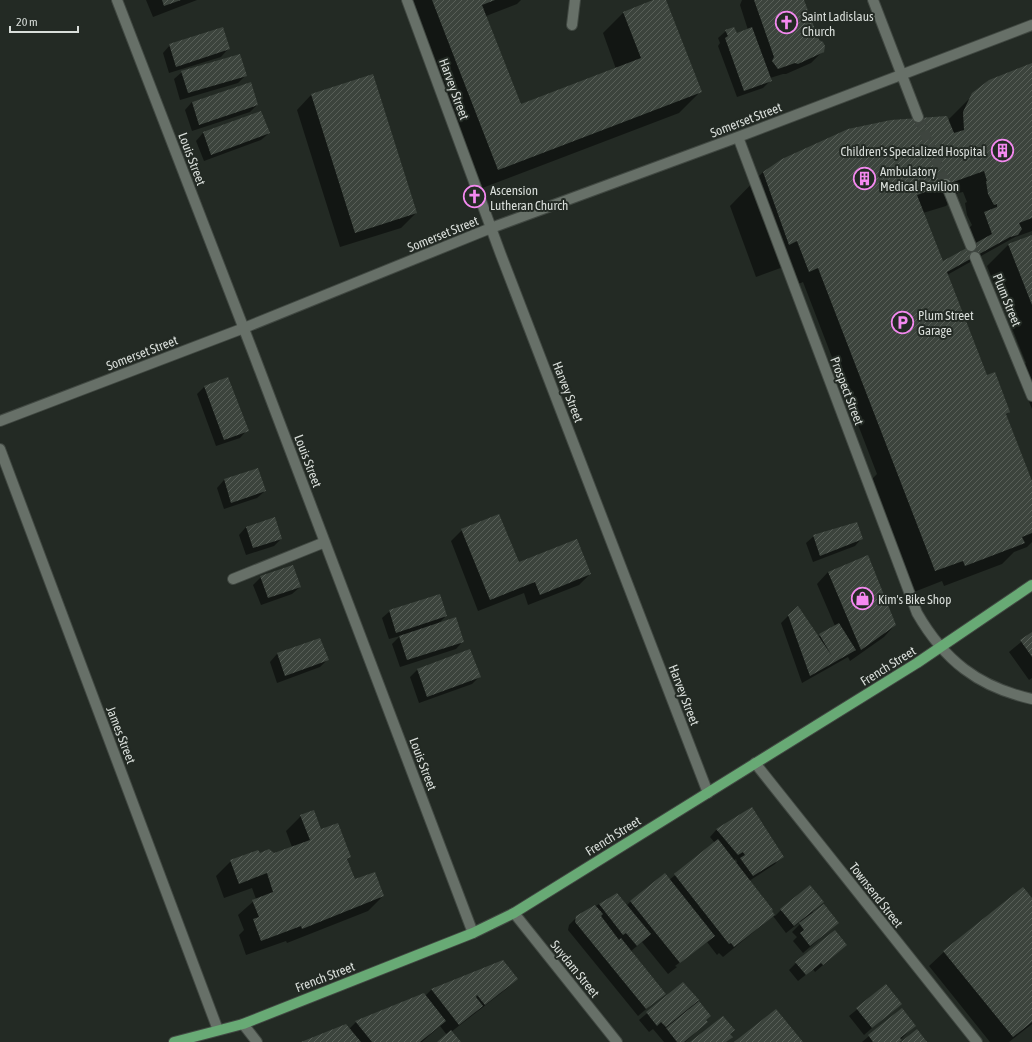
<svg xmlns="http://www.w3.org/2000/svg" width="1032" height="1042" font-family="'Asap Condensed',sans-serif">
	<style>
		.shadow { fill: #0007; fill-rule: evenodd }
		.building { fill: url(#building-hatch); fill-rule: evenodd }
		.lines { fill: none; stroke-linecap: round; stroke-linejoin: round }
		.minor-tunnel { stroke: #3e453f; stroke-width: 10; stroke-dasharray: 10 5; stroke-linecap: butt }
		.minor-casing { stroke: #414842; stroke-width: 12 }
		.major-casing { stroke: #414842; stroke-width: 12 }
		.minor { stroke: #677068; stroke-width: 10 }
		.major { stroke: #68aa75; stroke-width: 10 }
		.labels { text-anchor: middle; dominant-baseline: central; stroke-width: 4; stroke-linejoin: round; paint-order: stroke }
		.poi-label { font-size: 13px; fill: #d9deda; stroke: #232a24; text-anchor: start }
		.street-label { font-size: 13px; fill: #d9deda; stroke: #232a24 }
	</style>
	<defs>
		<pattern id="building-hatch" width="6" height="6" patternUnits="userSpaceOnUse"><rect width="6" height="6" fill="#3c443d"/><path d="M-1 1l2-2M0 6l6-6M5 7l2-2" fill="none" stroke="#585f58"/></pattern>
	</defs>
	<rect width="100%" height="100%" fill="#232a24"/>
	<path class="shadow" d="M146,0H197L153,17Z
		M403,0H521L517,4L486,16L520,106L616,69L603,33L624,12L656,0H665L700,92L679,113L477,190Z
		M742,0H802L823,51L811,63L786,74H783L770,78L771,80L763,88L737,97L718,46L720,43L718,38L726,31L736,34L748,30L740,5Z
		M170,45L228,49L221,57L169,73L163,53Z
		M1032,64V231L1015,237L947,275L987,377L1009,412L1006,415L1032,483V542L1027,547L1014,552L1002,564L944,586L942,581L914,592L871,480L877,474L803,282L794,286L786,266L756,277L730,206L763,172L948,120L985,83ZM963,192L967,202L965,203L967,215L972,225L963,234L969,248L942,263L923,213L946,206L958,193Z
		M182,72L245,76L238,83L180,100L174,79Z
		M250,83L257,105L250,112L192,131L185,110L192,102Z
		M311,95L416,213L401,228L340,247L297,110Z
		M261,112L269,133L261,140L204,161L196,141L203,133Z
		M1032,236V409L1017,372L1026,363L987,266L1008,245Z
		M204,387L247,430L240,438L216,446L197,394Z
		M258,469L265,491L257,498L224,509L217,488L224,480Z
		M246,527L281,539L274,546L246,555L239,535Z
		M462,530L518,564L590,574L579,585L528,605L524,593L478,611L451,541Z
		M814,536L862,538L855,546L813,562L806,543Z
		M828,572L895,625L884,637L850,661L848,657L802,683L781,623L788,616L818,637L835,626L817,584Z
		M261,577L300,587L292,594L261,605L253,585Z
		M390,611L446,616L438,624L463,641L456,649L400,667L392,644L400,636L389,639L382,618Z
		M1032,633V678L1029,680L1009,652Z
		M320,639L327,660L320,667L277,683L270,662L277,654Z
		M470,651L479,677L472,684L419,703L410,677L417,670Z
		M301,816L321,830L350,857L347,860L354,880L383,896L368,911L287,943L286,941L246,955L239,935L244,930L238,915L256,899L252,888L224,898L216,876L231,861L259,855L274,854L292,847L286,831Z
		M717,829L782,856L775,864L749,881L775,916L781,910L822,902L812,912L838,923L803,953L793,941L797,937L792,932L801,923L800,922L786,933L773,916L723,957L719,953L717,955L707,942L675,966L677,967L668,974L642,942L631,951L664,994L638,1016L568,930L569,925L577,917L599,904L626,906L631,901L669,880L715,843L710,837ZM736,859L737,862L735,864L733,861Z
		M1032,900V1024L1009,1042H990L929,966L944,952Z
		M846,945L815,972L813,969L798,981L789,970L796,963Z
		M503,961L517,979L505,990L451,1032L459,1042H438L447,1035L440,1026L422,1042H304L349,1029L356,1022L423,995L425,996L431,990Z
		M683,983L710,1016L705,1020L707,1022L685,1042H664L653,1029L649,1032L639,1020Z
		M886,986L900,1004L864,1035L849,1016Z
		M901,1009L914,1026L898,1042H862Z"/>
	<path class="building" d="M162,0H181L164,6Z
		M432,0H495L482,5L521,104L641,58L623,12L653,0H666L702,92L498,170Z
		M754,0H804L819,40L823,42L825,46L824,52L798,64L795,63L778,69L772,61L774,57Z
		M223,27L230,49L176,67L169,44Z
		M734,27L737,33L752,27L772,81L744,91L725,38L728,36L725,30Z
		M240,54L247,76L188,93L181,71Z
		M1032,63V218L1019,223L1022,229L1018,235L1010,237L947,272L987,375L995,372L1010,412L1006,414L1032,481V533L1022,537L1025,543L965,566L963,561L935,571L818,268L809,272L797,241L789,245L763,172L782,159L848,129L891,120L947,116L954,133L964,130L963,112L972,93L989,80ZM984,171L987,181H986L988,194L994,205L997,204V207L984,212L992,234L943,261L917,195Z
		M373,74L417,213L355,233L311,94Z
		M251,82L258,105L199,125L192,102Z
		M261,111L270,133L211,155L203,132Z
		M1032,235V305L1008,244Z
		M228,377L249,431L224,440L204,386Z
		M258,468L266,491L231,503L224,479Z
		M499,514L519,562L577,539L591,574L540,595L535,582L490,600L461,529Z
		M275,517L282,539L253,548L246,527Z
		M857,522L863,539L820,556L813,535Z
		M868,555L896,625L861,650L828,572Z
		M293,565L301,587L268,598L260,576Z
		M440,594L447,616L396,633L389,610Z
		M798,606L832,656L819,634L839,623L856,650L810,676L788,615Z
		M456,617L464,642L407,660L399,636Z
		M1032,632V657L1020,640Z
		M320,638L329,660L285,676L277,653Z
		M470,649L481,677L427,697L417,669Z
		M752,807L784,857L753,876L740,858L745,855L743,852L738,855L716,829Z
		M314,810L321,829L338,823L351,857L347,859L355,879L375,872L384,896L302,929L301,926L261,941L253,919L259,917L252,900L273,892L267,873L239,884L230,860L258,850L260,853L269,849L274,853L310,840L300,815Z
		M718,839L773,910L772,911L775,915L734,947L731,943L729,944L674,874Z
		M665,873L715,936L680,963L630,901Z
		M810,885L824,902L794,926L780,909Z
		M1023,887L1032,898V1022L1013,1037L943,951Z
		M617,893L651,934L637,946L626,933L623,935L599,904Z
		M824,904L839,923L810,946L800,933L804,930L799,923Z
		M595,905L603,914L601,916L619,940L621,938L666,994L646,1009L575,922L576,916Z
		M835,930L847,945L823,965L821,963L806,975L795,962Z
		M503,960L518,979L485,1005L477,995L476,997L483,1006L459,1025L431,989Z
		M683,982L699,1000L666,1027L661,1022L657,1026L646,1012Z
		M886,984L902,1004L872,1028L856,1008Z
		M424,993L446,1021L420,1042H372L355,1021Z
		M699,1001L711,1016L706,1020L708,1022L684,1042H677L666,1028Z
		M902,1008L916,1026L900,1038L902,1040L899,1042H873L868,1035Z
		M776,1009L803,1042H734Z
		M723,1016L735,1030L730,1034L733,1037L726,1042H690Z
		M346,1024L361,1042H301Z
		M917,1029L927,1042H901Z
		M451,1030L461,1042H437Z"/>
	<g class="lines">
		<path class="minor-tunnel" d="M918,117L946,184"/>
		<defs>
			<path id="minor" d="M117,0L254,355L473,933
				M407,0L501,255L708,793
				M873,0L918,117
				M572,25L575,0
				M738,137L917,613C944,660 978,687 1032,699
				M946,184L971,246
				M975,257L1032,396
				M0,421L244,328L491,228L738,137L1032,25
				M0,449L218,1030
				M233,579L325,542
				M755,763L977,1042
				M514,913L617,1042
				M243,1024L257,1042"/>
			<path id="major" d="M174,1042L243,1024L473,933L514,913L917,663L1032,585"/>
		</defs>
		<use href="#minor" class="minor-casing"/>
		<use href="#major" class="major-casing"/>
		<use href="#minor" class="minor"/>
		<use href="#major" class="major"/>
	</g>
	<defs>
		<symbol id="church-ring" viewBox="-11 -11 22 22"><circle r="9.5" fill="#232a24" stroke="#f489f0" stroke-width="1.5"/><path d="M-1.2-6h2.4v3.5h3.3v2.4h-3.3V6h-2.4V-.1h-3.3v-2.4h3.3Z" fill="#f489f0"/></symbol>
		<symbol id="building-ring" viewBox="-11 -11 22 22"><circle r="9.5" fill="#232a24" stroke="#f489f0" stroke-width="1.5"/><path d="M-4-6H4V6H1V3H-1V6H-4ZM-2.5-4.3h1.7v1.8h-1.7ZM.8-4.3h1.7v1.8H.8ZM-2.5-1h1.7V.8h-1.7ZM.8-1h1.7V.8H.8Z" fill="#f489f0"/></symbol>
		<symbol id="parking-ring" viewBox="-11 -11 22 22"><circle r="9.5" fill="#232a24" stroke="#f489f0" stroke-width="1.5"/><path d="M-3.5-5.5H1a3.5 3.5 0 0 1 0 7H-1V5.5H-3.5ZM-1-3.4V-.6H.8a1.4 1.4 0 0 0 0-2.8Z" fill="#f489f0"/></symbol>
		<symbol id="shop-ring" viewBox="-11 -11 22 22"><circle r="9.5" fill="#232a24" stroke="#f489f0" stroke-width="1.5"/><path d="M-5-2.5h2.3a2.7 3.5 0 0 1 5.4 0H5L5.5 6h-11ZM-1.5-2.5h3a1.5 2.3 0 0 0-3 0Z" fill="#f489f0"/></symbol>
	</defs>
	<g fill-rule="evenodd">
		<use href="#church-ring" x="774" y="10" width="25" height="25"/>
		<use href="#building-ring" x="990" y="138" width="25" height="25"/>
		<use href="#building-ring" x="852" y="166" width="25" height="25"/>
		<use href="#church-ring" x="462" y="184" width="25" height="25"/>
		<use href="#parking-ring" x="890" y="310" width="25" height="25"/>
		<use href="#shop-ring" x="850" y="586" width="25" height="25"/>
	</g>
	<g class="labels">
		<g class="poi-label">
			<text x="802" y="16">Saint Ladislaus<tspan x="802" dy="15">Church</tspan></text>
			<text x="986" y="151" text-anchor="end">Children's Specialized Hospital</text>
			<text x="880" y="171">Ambulatory<tspan x="880" dy="15">Medical Pavilion</tspan></text>
			<text x="490" y="190">Ascension<tspan x="490" dy="15">Lutheran Church</tspan></text>
			<text x="918" y="315">Plum Street<tspan x="918" dy="15">Garage</tspan></text>
			<text x="878" y="599">Kim's Bike Shop</text>
		</g>
		<g class="street-label">
			<text transform="translate(454 89) rotate(70)">Harvey Street</text>
			<text transform="translate(746 120) rotate(-21)">Somerset Street</text>
			<text transform="translate(192 159) rotate(69)">Louis Street</text>
			<text transform="translate(443 234) rotate(-22)">Somerset Street</text>
			<text transform="translate(1007 300) rotate(68)">Plum Street</text>
			<text transform="translate(142 353) rotate(-21)">Somerset Street</text>
			<text transform="translate(847 391) rotate(69)">Prospect Street</text>
			<text transform="translate(568 392) rotate(69)">Harvey Street</text>
			<text transform="translate(308 461) rotate(69)">Louis Street</text>
			<text transform="translate(888 666) rotate(-32)">French Street</text>
			<text transform="translate(684 695) rotate(69)">Harvey Street</text>
			<text transform="translate(121 735) rotate(69)">James Street</text>
			<text transform="translate(423 764) rotate(69)">Louis Street</text>
			<text transform="translate(613 836) rotate(-32)">French Street</text>
			<text transform="translate(876 895) rotate(52)">Townsend Street</text>
			<text transform="translate(575 969) rotate(51)">Suydam Street</text>
			<text transform="translate(325 977) rotate(-21)">French Street</text>
		</g>
	</g>
	<path d="M10 26v6h68v-6" fill="none" stroke="#d9deda" stroke-width="2"/>
	<text x="16" y="26" font-size="12" fill="#d9deda" stroke="#232a24" stroke-width="3" paint-order="stroke">20 m</text>
</svg>
